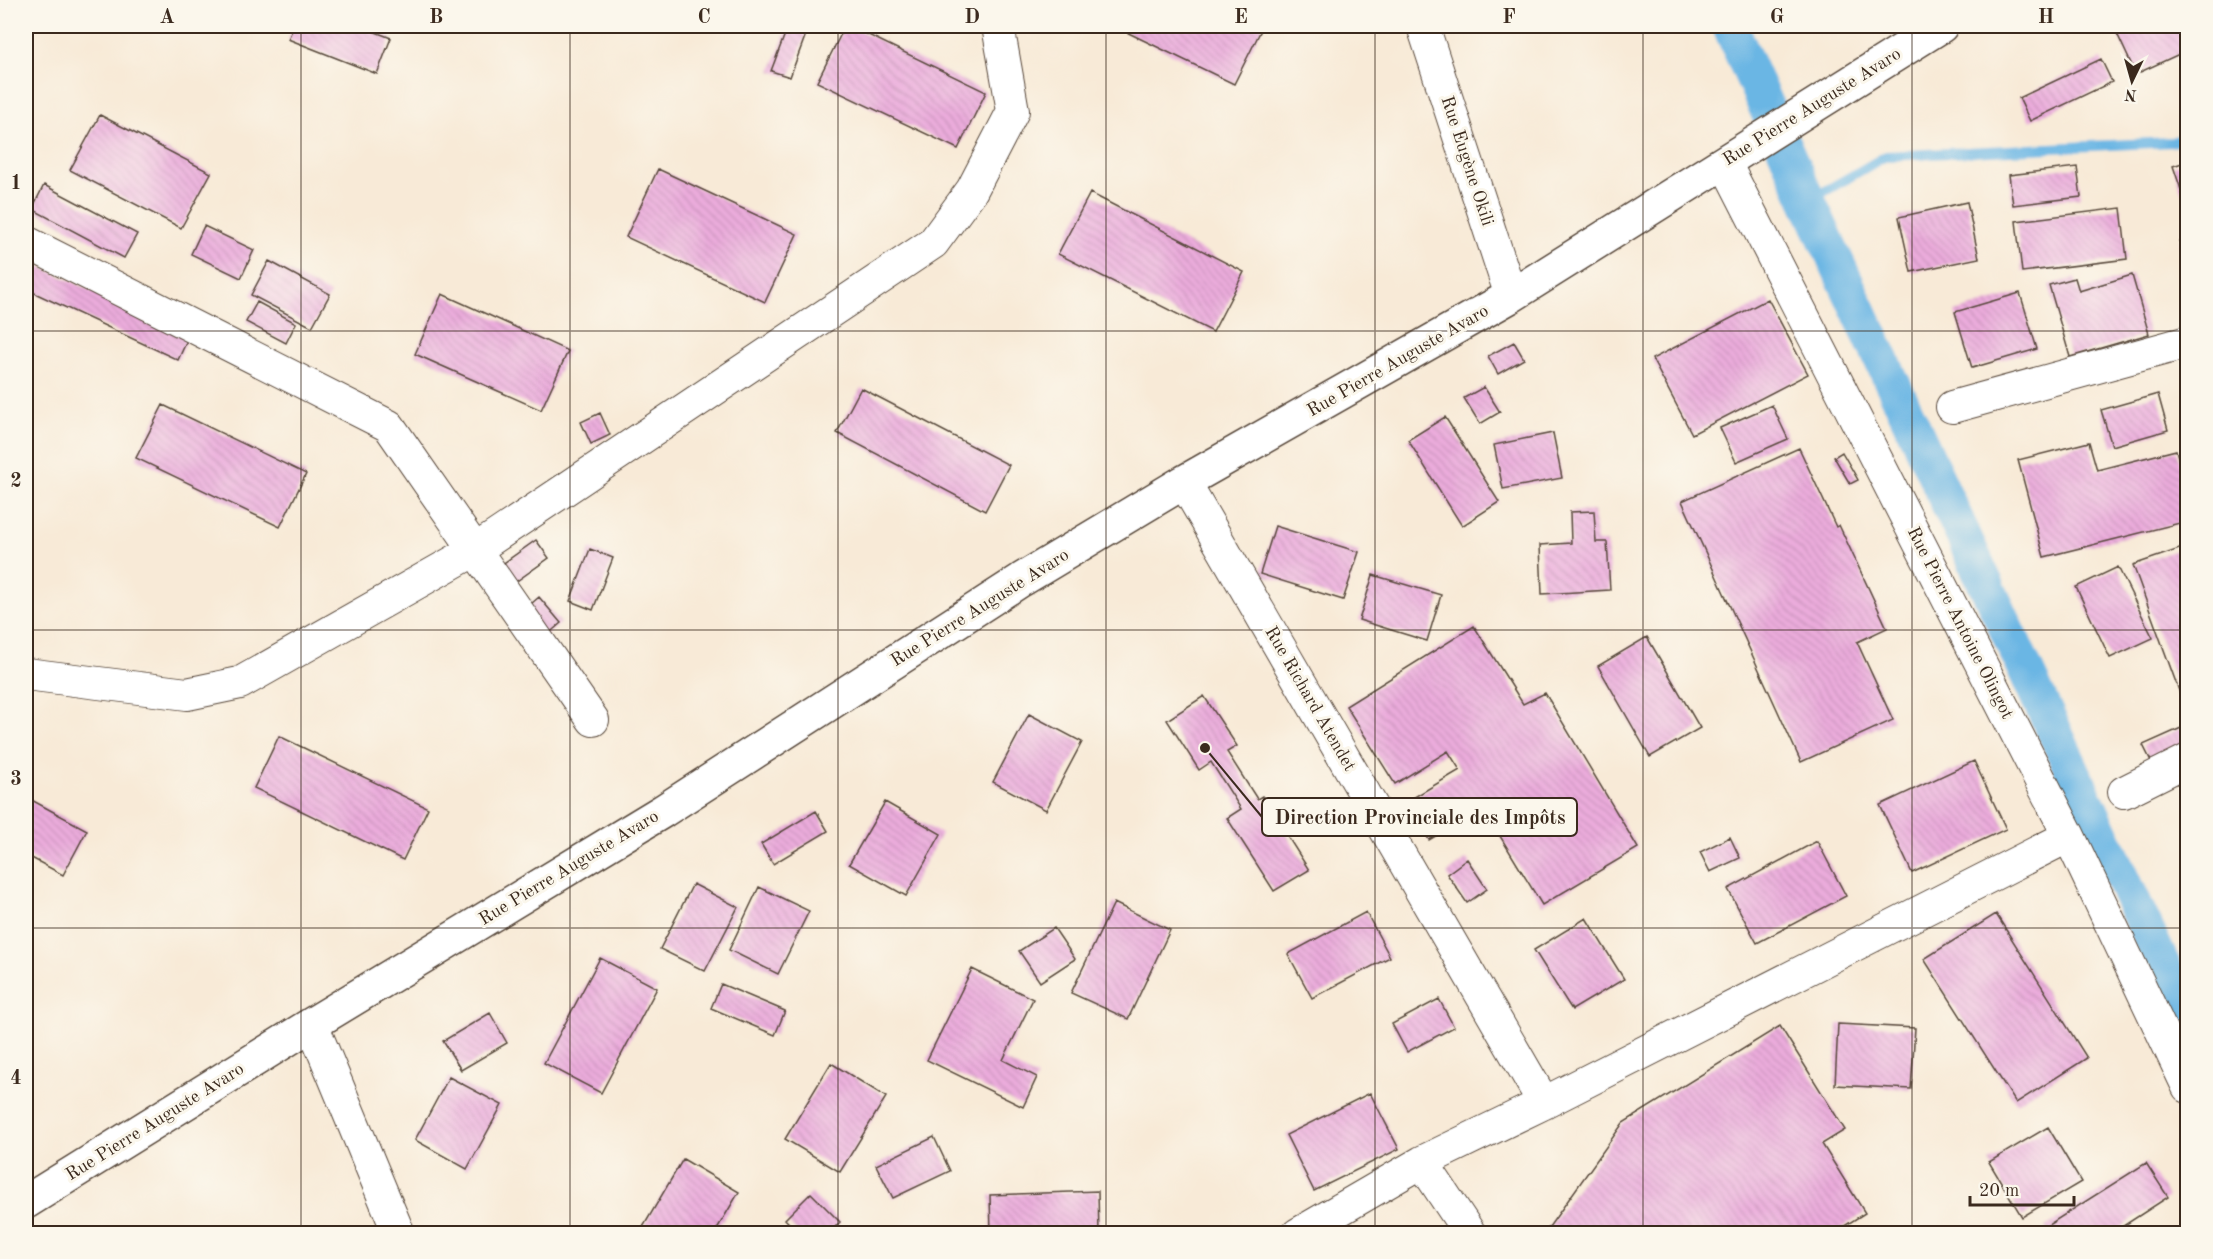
<svg xmlns="http://www.w3.org/2000/svg" width="2213" height="1259" font-family="'Old Standard TT',serif">
	<style>
		.lines { fill: none; stroke-linecap: round; stroke-linejoin: round }
		.stream { stroke: #6bb6e4; stroke-width: 10 }
		.canal { stroke: #6bb6e4; stroke-width: 36 }
		.building { fill: url(#building-back-hatch) }
		.street-casing { stroke: #57473a; stroke-width: 34 }
		.secondary-casing { stroke: #57473a; stroke-width: 36 }
		.street { stroke: #fff; stroke-width: 32 }
		.secondary { stroke: #fff; stroke-width: 33 }
		.grid { fill: none; stroke: #3b2a1e; stroke-width: 1.5; stroke-opacity: 0.55 }
		.labels { text-anchor: middle; dominant-baseline: central; stroke-width: 6; stroke-linejoin: round; paint-order: stroke }
		.street-label { font-size: 18px; fill: #3b2a1e; stroke: #fbf7ec }
		.leader { fill: none; stroke: #3b2a1e; stroke-width: 2 }
		.callout-dot { fill: #3b2a1e; stroke: #fbf7ec; stroke-width: 2 }
		.callout { fill: #fbf7ec; stroke: #3b2a1e; stroke-width: 2 }
		.callout-label { font-size: 20px; text-anchor: middle; font-weight: bold; fill: #3b2a1e }
		.neatline { fill: none; stroke: #3b2a1e; stroke-width: 2 }
		.grid-label { font-size: 20px; text-anchor: middle; font-weight: bold; fill: #3b2a1e }
	</style>
	<defs>
		<pattern id="building-back-hatch" width="6" height="6" patternUnits="userSpaceOnUse" patternTransform="scale(1.5)"><rect width="6" height="6" fill="#ebacdc"/><path d="M-1 5l2 2M0 0l6 6M5-1l2 2" fill="none" stroke="#ca94bc"/></pattern>
	</defs>
	<rect width="100%" height="100%" fill="#fbf7ec"/>
	<filter id="ink" filterUnits="userSpaceOnUse"><feTurbulence type="fractalNoise" baseFrequency=".0167" numOctaves="2"/><feDisplacementMap in="SourceGraphic" scale="12" xChannelSelector="R" yChannelSelector="G"/><feConvolveMatrix kernelMatrix="1 2 1 2 8 2 1 2 1" color-interpolation-filters="sRGB"/></filter>
	<filter id="wash" filterUnits="userSpaceOnUse"><feTurbulence type="fractalNoise" baseFrequency=".008" numOctaves="4" result="noise"/><feDisplacementMap in="SourceGraphic" scale="24" xChannelSelector="R" yChannelSelector="G"/><feGaussianBlur stdDeviation="1.35" result="paint"/><feColorMatrix in="noise" values="0 0 0 0 0 0 0 0 0 0 0 0 0 0 0 0 0 1.4 0 .05"/><feComposite in="paint" operator="in"/></filter>
	<g filter="url(#wash)">
		<rect width="100%" height="100%" fill="#f8ead7"/>
		<g class="lines">
			<path class="stream" d="M1808,201L1886,156L2172,142L2188,137"/>
			<path class="canal" d="M1730,26L1808,201L2188,1020"/>
		</g>
		<g id="blocks">
			<path class="building" d="M294,26H360L391,38L377,74L288,39Z
				M788,26H809L790,77L771,71Z
				M845,26H850L986,92L958,149L817,82Z
				M1114,26H1263L1234,84Z
				M2116,26H2188V50L2136,74L2114,27Z
				M2101,59L2112,82L2030,121L2019,98Z
				M100,115L211,173L181,228L70,170Z
				M2188,161V207H2187L2173,166Z
				M2077,167L2081,197L2013,205L2009,175Z
				M658,169L797,234L765,302L626,237Z
				M44,185L137,234L124,258L32,209Z
				M1090,193L1244,272L1213,332L1058,254Z
				M1967,202L1979,258L1911,272L1899,217Z
				M2121,208L2127,259L2022,272L2016,221Z
				M204,226L254,250L241,278L191,254Z
				M2188,240V265L2187,266L2180,242Z
				M26,260L189,336L178,360L26,289Z
				M269,261L330,294L312,327L251,295Z
				M2132,275L2149,334L2070,357L2049,285L2075,278L2079,291Z
				M2020,293L2037,349L1972,368L1955,312Z
				M442,294L568,351L541,410L415,354Z
				M1768,299L1808,374L1692,434L1652,359Z
				M257,302L296,323L286,343L246,322Z
				M1514,342L1524,359L1498,374L1488,356Z
				M1484,387L1500,412L1480,424L1464,398Z
				M861,388L1009,465L985,511L837,433Z
				M2158,394L2168,430L2112,446L2101,410Z
				M163,405L306,474L280,527L136,458Z
				M1772,405L1788,439L1736,462L1720,428Z
				M600,413L610,435L591,444L581,422Z
				M1445,417L1499,502L1462,526L1408,440Z
				M1553,433L1562,478L1503,489L1494,445Z
				M2089,442L2097,470L2176,450L2188,494V521L2044,557L2018,460Z
				M1799,448L1836,527L1839,525L1887,628L1857,642L1893,720L1801,762L1682,501Z
				M1842,452L1858,480L1850,484L1834,457Z
				M1594,511L1596,542H1607L1610,590L1542,594L1540,545L1571,543L1570,512Z
				M1275,526L1359,552L1343,600L1260,574Z
				M536,540L549,558L514,583L501,565Z
				M2188,546V697L2182,699L2133,565Z
				M590,549L613,558L593,610L570,601Z
				M2118,567L2153,638L2110,658L2076,587Z
				M1373,575L1441,595L1427,641L1359,620Z
				M539,597L561,623L546,636L524,610Z
				M1474,626L1523,704L1545,693L1638,848L1542,905L1483,808L1429,840L1406,802L1460,770L1448,751L1395,784L1346,706Z
				M1647,637L1700,728L1650,757L1598,666Z
				M1204,696L1237,746L1227,752L1257,799L1262,796L1309,870L1274,891L1227,818L1241,809L1211,762L1199,770L1167,720Z
				M1029,714L1082,742L1046,810L993,782Z
				M2188,725V751L2154,767L2143,745Z
				M279,736L428,808L403,860L254,788Z
				M1974,761L2006,829L1912,873L1880,805Z
				M26,797L87,830L63,875L26,855Z
				M885,802L941,834L906,896L849,864Z
				M816,811L828,831L773,864L761,844Z
				M1730,837L1740,858L1710,872L1700,852Z
				M1817,841L1846,896L1757,943L1728,889Z
				M1467,859L1487,889L1467,903L1447,874Z
				M693,884L738,907L705,971L660,949Z
				M759,887L809,911L778,974L729,950Z
				M1114,903L1170,930L1128,1019L1071,993Z
				M1366,912L1390,957L1312,998L1288,954Z
				M1996,914L2087,1058L2016,1103L1924,959Z
				M1586,918L1624,979L1572,1010L1534,950Z
				M1054,928L1075,959L1040,982L1019,951Z
				M600,958L657,988L601,1093L544,1063Z
				M972,969L1033,999L1003,1060L1037,1077L1023,1107L927,1060Z
				M721,984L785,1011L775,1035L711,1008Z
				M1439,999L1454,1027L1407,1052L1392,1024Z
				M490,1013L507,1043L461,1070L443,1041Z
				M1838,1024L1915,1028L1911,1089L1835,1085Z
				M1780,1026L1845,1130L1822,1144L1865,1213L1832,1234H1544L1623,1123Z
				M831,1063L886,1097L840,1172L785,1139Z
				M449,1077L502,1105L467,1169L415,1140Z
				M1370,1093L1399,1149L1314,1191L1286,1135Z
				M2048,1127L2081,1182L2022,1217L1989,1162Z
				M934,1137L950,1171L893,1198L876,1165Z
				M683,1159L739,1192L714,1234H639Z
				M2146,1163L2168,1197L2111,1234H2049L2045,1227Z
				M1098,1191L1099,1234H991L990,1195Z
				M811,1193L840,1222L828,1234H799L785,1219Z"/>
		</g>
	</g>
	<g filter="url(#ink)">
		<use href="#blocks" fill-opacity="0" stroke="#57473a" stroke-width="1.5"/>
		<g class="lines">
			<defs>
				<path id="street" d="M1423,26L1511,296
					M1725,163L2069,836L2188,1087
					M26,242L389,426L593,720
					M1952,407L2188,342
					M1184,482L1544,1103
					M26,674L187,694L240,683L475,550L933,243L972,190L1013,111L998,26
					M2124,792L2188,760
					M312,1024L399,1234
					M1422,1162L1470,1234
					M1298,1234L1422,1162L1544,1103L2069,836"/>
				<path id="secondary" d="M26,1202L312,1024L663,811L1021,580L1184,482L1511,296L1941,26"/>
			</defs>
			<use href="#street" class="street-casing"/>
			<use href="#secondary" class="secondary-casing"/>
			<use href="#street" class="street"/>
			<use href="#secondary" class="secondary"/>
		</g>
	</g>
	<path class="grid" d="M301,26V1234M570,26V1234M838,26V1234M1106,26V1234M1375,26V1234M1643,26V1234M1912,26V1234M26,331H2188M26,630H2188M26,928H2188"/>
	<g class="labels">
		<g class="street-label">
			<text transform="translate(1812 107) rotate(-32)">Rue Pierre Auguste Avaro</text>
			<text transform="translate(1467 161) rotate(72)">Rue Eugène Okili</text>
			<text transform="translate(1398 361) rotate(-30)">Rue Pierre Auguste Avaro</text>
			<text transform="translate(980 608) rotate(-32)">Rue Pierre Auguste Avaro</text>
			<text transform="translate(1960 623) rotate(63)">Rue Pierre Antoine Olingot</text>
			<text transform="translate(1310 699) rotate(60)">Rue Richard Atendet</text>
			<text transform="translate(569 868) rotate(-31)">Rue Pierre Auguste Avaro</text>
			<text transform="translate(155 1122) rotate(-32)">Rue Pierre Auguste Avaro</text>
		</g>
	</g>
	<path class="leader" d="M1205 748L1262 817"/>
	<circle class="callout-dot" cx="1205" cy="748" r="6"/>
	<rect class="callout" x="1262" y="798" width="315" height="38" rx="6"/>
	<g class="callout-label">
		<text x="1420" y="824">Direction Provinciale des Impôts</text>
	</g>
	<rect width="2213" height="1259" fill="none" stroke="#fbf7ec" stroke-width="66"/>
	<g transform="translate(2132 81) rotate(185)" stroke="#fbf7ec" stroke-width="4.5" paint-order="stroke">
	<path d="M0-4.5L10 22L0 15L-10 22Z" fill="#3b2a1e"/>
	<text y="-9" font-size="16" font-weight="bold" text-anchor="middle" fill="#3b2a1e">N</text>
	</g>
	<path d="M1970 1196v9h104v-9" fill="none" stroke="#3b2a1e" stroke-width="3"/>
	<text x="1979" y="1196" font-size="18" fill="#3b2a1e" stroke="#fbf7ec" stroke-width="4.5" paint-order="stroke">20 m</text>
	<rect x="33" y="33" width="2147" height="1193" class="neatline"/>
	<g class="grid-label">
		<text x="167" y="23">A</text>
		<text x="436" y="23">B</text>
		<text x="704" y="23">C</text>
		<text x="972" y="23">D</text>
		<text x="1241" y="23">E</text>
		<text x="1509" y="23">F</text>
		<text x="1777" y="23">G</text>
		<text x="2046" y="23">H</text>
		<text x="16" y="189">1</text>
		<text x="16" y="487">2</text>
		<text x="16" y="785">3</text>
		<text x="16" y="1084">4</text>
	</g>
</svg>
